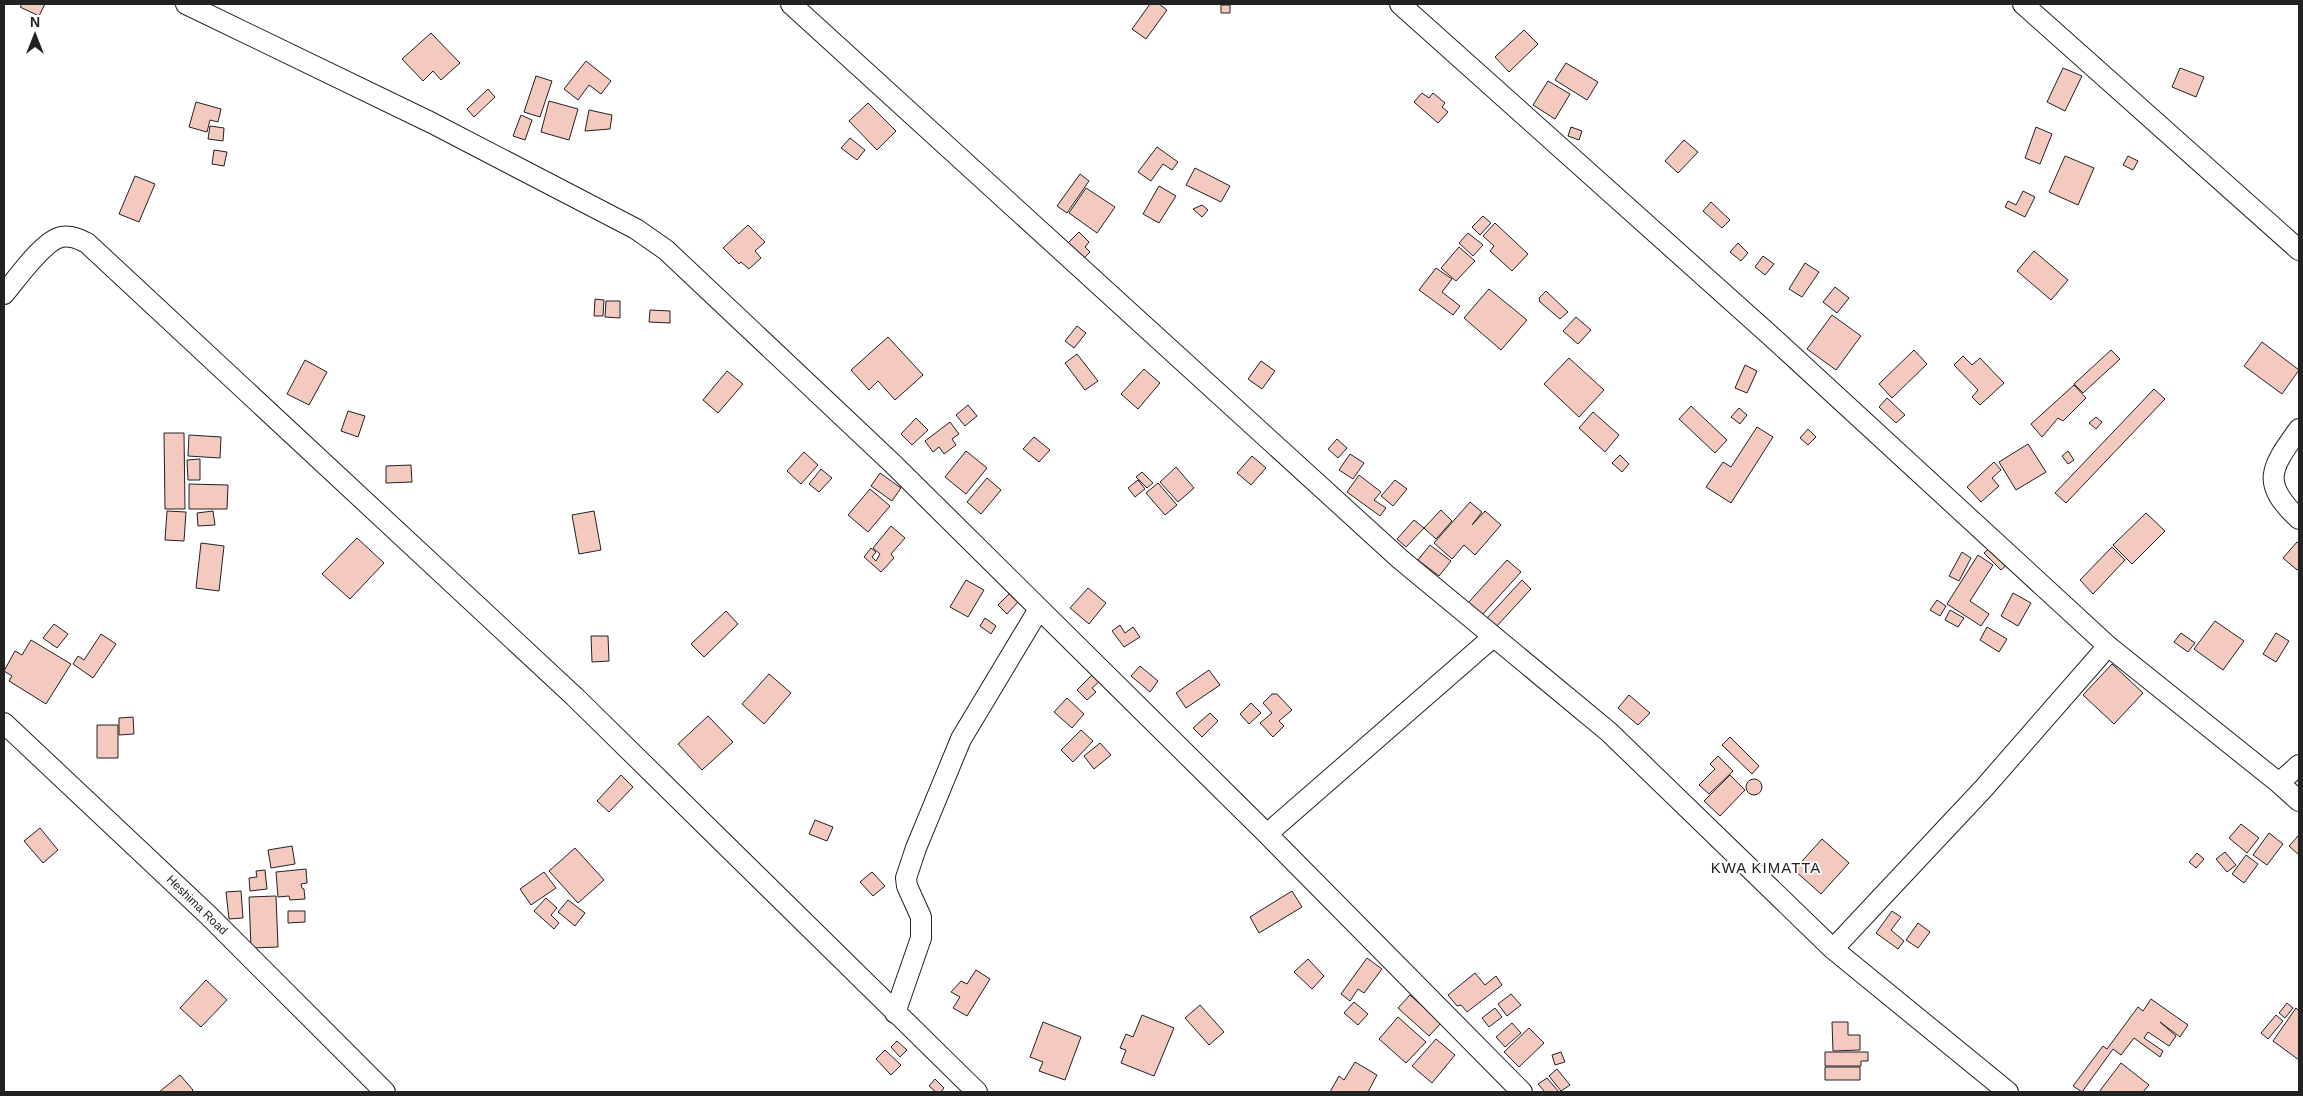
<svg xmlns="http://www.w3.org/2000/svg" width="2303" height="1096" font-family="Arial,sans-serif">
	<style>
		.building { fill: #f3c9c0; stroke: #222 }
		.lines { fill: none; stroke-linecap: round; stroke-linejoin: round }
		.street-casing { stroke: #222; stroke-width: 22 }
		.street { stroke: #fff; stroke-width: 20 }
		.labels { text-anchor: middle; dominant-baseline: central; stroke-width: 4; stroke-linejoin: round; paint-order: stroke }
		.street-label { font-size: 12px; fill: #222; stroke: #fff }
		.quarter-label { font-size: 15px; letter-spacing: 1px; fill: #222; stroke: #fff }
	</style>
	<rect width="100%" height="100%" fill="#fff"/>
	<path class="building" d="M22,4H45L39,16L20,7Z
		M1150,4H1159L1167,10L1146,39L1132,29Z
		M1221,5H1230V13H1221Z
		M1524,30L1538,44L1509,72L1495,57Z
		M431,33L460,63L441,80L433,71L423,81L402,59Z
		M586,61L611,81L601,94L589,85L578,100L564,89Z
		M1566,63L1598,82L1587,100L1555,80Z
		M2063,68L2082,76L2065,111L2047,102Z
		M2180,68L2204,77L2196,97L2172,87Z
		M536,76L552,81L540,117L524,112Z
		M1548,81L1570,94L1555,119L1533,105Z
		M488,89L495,97L474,117L467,109Z
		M1422,93L1429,98L1433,93L1445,103L1442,107L1448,112L1438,123L1414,102Z
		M549,101L578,109L569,140L541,132Z
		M196,102L221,109L218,122L210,120L207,132L189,127Z
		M868,103L896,131L877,150L849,121Z
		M589,110L612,115L610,129L585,131Z
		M521,115L532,120L525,140L513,136Z
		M210,126L224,128L223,141L208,139Z
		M1571,127L1582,131L1579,140L1568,136Z
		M2036,127L2052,134L2040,164L2025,158Z
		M850,138L865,150L857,160L841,148Z
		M1684,140L1698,152L1678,173L1665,161Z
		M1157,147L1178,162L1172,170L1163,164L1151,181L1138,172Z
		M214,150L227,152L224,166L212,164Z
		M2065,156L2094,168L2078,205L2049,192Z
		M2128,156L2138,161L2133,170L2123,165Z
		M1195,168L1230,186L1221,202L1186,185Z
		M1080,174L1089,181L1067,213L1057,206Z
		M135,176L155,184L139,222L119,214Z
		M1159,186L1176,196L1159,223L1143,214Z
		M1086,188L1115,207L1097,233L1069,213Z
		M2023,191L2035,197L2025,217L2005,207L2008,201L2016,205Z
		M1711,202L1730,220L1722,228L1703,211Z
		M1202,205L1208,210L1202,217L1193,209Z
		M1483,216L1491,223L1480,235L1472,227Z
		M1495,223L1528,254L1512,271L1490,251L1494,246L1483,236Z
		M748,225L765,242L755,251L761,258L749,269L741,262L739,264L723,248Z
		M1079,232L1089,242L1085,247L1090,252L1082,260L1067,244Z
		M1468,233L1483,245L1473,256L1459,243Z
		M1738,243L1748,253L1741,261L1730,252Z
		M1459,247L1475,261L1456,281L1441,268Z
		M2034,251L2068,280L2051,300L2017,271Z
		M1763,256L1774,264L1765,275L1755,267Z
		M1805,263L1819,272L1802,297L1789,289Z
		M1436,268L1452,279L1442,292L1460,306L1453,315L1419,290Z
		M1835,287L1849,298L1837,313L1823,302Z
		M1489,289L1527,320L1501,350L1464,318Z
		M1546,291L1568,312L1560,319L1540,302L1539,298Z
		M595,299L604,300L603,316H594Z
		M606,301H620V318L605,317Z
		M650,310L670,311V323L649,322Z
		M1832,315L1861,336L1836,370L1807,349Z
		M1576,317L1591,330L1578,344L1563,331Z
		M1077,326L1086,333L1074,348L1065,341Z
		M888,337L923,375L895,400L878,381L869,390L851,370Z
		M2262,342L2299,370L2282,394L2244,366Z
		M1914,350L1927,364L1892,398L1879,384Z
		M2111,350L2120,359L2083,393L2074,384Z
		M1077,354L1098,381L1085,390L1065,363Z
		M1963,356L1972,365L1980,358L2004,383L1980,405L1972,397L1978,390L1954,365Z
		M1569,358L1604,390L1579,417L1544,384Z
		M305,360L327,372L309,405L287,394Z
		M1261,361L1275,371L1262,389L1248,379Z
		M1745,365L1757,371L1747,393L1735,388Z
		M1144,369L1160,383L1138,409L1121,394Z
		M727,371L743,384L718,413L703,400Z
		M2074,385L2086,398L2063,421L2058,418L2042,437L2031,424Z
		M2154,389L2165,399L2066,503L2055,493Z
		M1887,398L1905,415L1896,423L1879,407Z
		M968,405L977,416L965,426L956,415Z
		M1691,406L1727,440L1715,453L1679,419Z
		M1739,408L1747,415L1740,424L1731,417Z
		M348,411L365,416L358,437L341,431Z
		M1593,412L1619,435L1605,452L1579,428Z
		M2096,417L2102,422L2096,429L2089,423Z
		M916,418L928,430L912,445L901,434Z
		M950,422L959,434L952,439L956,445L944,454L939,447L933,452L925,441Z
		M1757,427L1773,437L1731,503L1706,487L1723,462L1731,467Z
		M1808,429L1816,437L1808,445L1800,438Z
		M164,433H184L185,509H165Z
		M189,435L221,437L220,458L188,456Z
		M1034,437L1050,450L1039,462L1023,449Z
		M1337,439L1347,448L1338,458L1328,449Z
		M2028,444L2046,472L2016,490L1999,462Z
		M966,451L987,468L966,494L945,477Z
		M2068,451L2074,460L2068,464L2062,456Z
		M804,452L818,465L801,484L787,471Z
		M1350,454L1364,463L1353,479L1339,470Z
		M1620,455L1629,464L1622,472L1612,463Z
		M1252,456L1266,468L1251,485L1237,473Z
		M200,459V480H188L187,460Z
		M1994,462L2001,470L1992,478L1999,486L1981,502L1967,487Z
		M411,465L412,482L386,483V466Z
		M1176,467L1194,488L1178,502L1160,482Z
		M821,469L832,478L819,492L809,484Z
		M1142,472L1153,483L1147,488L1136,477Z
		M880,473L901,488L892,501L871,486Z
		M1359,475L1381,492L1374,500L1386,508L1380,516L1347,492Z
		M987,478L1001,490L981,514L967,502Z
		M1138,480L1145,489L1135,497L1128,488Z
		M1395,480L1407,489L1393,506L1381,496Z
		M1158,483L1177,505L1165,515L1146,493Z
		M189,484L228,485L227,509H189Z
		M870,489L890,506L868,532L848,515Z
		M1470,502L1482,512L1472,525L1485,511L1501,525L1475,555L1464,545L1452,559L1434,543Z
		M1441,510L1452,521L1436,539L1424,528Z
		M167,511L186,512L184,541L165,540Z
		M213,511L215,525L198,526L197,513Z
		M594,511L601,550L579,554L572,515Z
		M2146,513L2165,531L2132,564L2113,545Z
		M1414,520L1424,528L1406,547L1397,539Z
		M891,526L905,538L891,554L894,558L881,572L864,557L871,548L876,552L872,557L876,561L880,554L873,548Z
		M357,538L384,563L350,599L322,574Z
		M2297,542L2299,544V568L2297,570L2283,558Z
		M201,543L224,546L219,591L196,588Z
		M1430,545L1451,561L1439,576L1418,560Z
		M1993,545L2010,562L2001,570L1984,553Z
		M2112,547L2125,560L2093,594L2080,580Z
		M1962,552L1971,558L1959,581L1949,576Z
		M1978,555L1993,565L1970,601L1989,614L1981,626L1947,604Z
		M1507,560L1521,572L1482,615L1468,603Z
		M966,580L984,590L968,617L950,607Z
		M1522,580L1531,589L1496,627L1487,618Z
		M1088,588L1106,603L1089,624L1070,608Z
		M2013,593L2031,603L2018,626L2001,616Z
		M1009,594L1018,602L1007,614L998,605Z
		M1937,600L1946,606L1940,616L1930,610Z
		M1950,610L1964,618L1958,627L1945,620Z
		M726,611L738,624L704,657L691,644Z
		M985,618L996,626L991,634L980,626Z
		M2215,621L2244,641L2223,670L2194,649Z
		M54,624L68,634L57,648L43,638Z
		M1120,625L1125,633L1133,627L1140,637L1124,647L1112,631Z
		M1987,627L2007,639L1999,652L1980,640Z
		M2181,633L2195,643L2188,652L2174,642Z
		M2276,633L2289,641L2276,662L2263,654Z
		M101,634L116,644L93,678L73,664L78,656L84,660Z
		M591,636H608L609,661L592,662Z
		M31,640L71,664L46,704L9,681L12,676L4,671L15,651L22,655Z
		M2112,664L2143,693L2114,724L2083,695Z
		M1140,666L1158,681L1150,692L1131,676Z
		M1209,670L1220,685L1186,708L1176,693Z
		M769,674L791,693L764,724L742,704Z
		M1093,674L1100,681L1092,688L1096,692L1087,700L1077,690Z
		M1272,694H1277L1292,710L1279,721L1284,726L1273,737L1260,723L1272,713L1263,703Z
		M1629,695L1650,713L1638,725L1618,708Z
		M1067,698L1084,714L1072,728L1054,712Z
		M1251,703L1261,713L1249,724L1240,714Z
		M1210,713L1218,721L1202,737L1193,728Z
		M708,716L733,742L702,770L678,744Z
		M133,717L134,734L119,735V718Z
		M97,725H118V758H97Z
		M1081,730L1093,741L1073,762L1061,750Z
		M1730,737L1759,766L1752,774L1722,745Z
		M1100,743L1111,755L1094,769L1084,756Z
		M1718,756L1733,771L1709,794L1699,785L1715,769L1710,764Z
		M621,775L633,787L609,812L597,801Z
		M1730,775L1745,790L1720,816L1704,801Z
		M1746 787a8 8 0 1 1 16 0a8 8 0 1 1-16 0Z
		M815,820L833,827L827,841L809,834Z
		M2241,824L2259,838L2247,853L2229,838Z
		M40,828L58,850L43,863L24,841Z
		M2269,833L2283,844L2267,865L2253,855Z
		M2299,835V855L2289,846Z
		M1822,839L1849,863L1821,894L1794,870Z
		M292,846L295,864L271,868L268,850Z
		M575,848L604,880L578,903L549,871Z
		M2225,852L2236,865L2227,872L2216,859Z
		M2197,853L2204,859L2196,868L2189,862Z
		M2246,855L2258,864L2244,883L2232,874Z
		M306,869L307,883L301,884L302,888L304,889L305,899L290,900L289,896L278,897L276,872Z
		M265,870L267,889L250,891L249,878L257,877L256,871Z
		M544,872L556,888L531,905L520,889Z
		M872,872L885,886L873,896L860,882Z
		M241,891L243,918L229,919L226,892Z
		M1292,891L1302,907L1259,933L1250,917Z
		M276,896L278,947L251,948L249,897Z
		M546,898L557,908L551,915L559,923L554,929L534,911Z
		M568,900L585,913L575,926L558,912Z
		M288,911H305V922L288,923Z
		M1892,911L1901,917L1891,930L1904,941L1898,949L1876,933Z
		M1918,923L1930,932L1918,948L1906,940Z
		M1367,958L1382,969L1364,993L1358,989L1350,1001L1341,994Z
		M1308,959L1324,976L1312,989L1294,972Z
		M976,970L990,979L967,1016L953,1008L960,997L951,992L961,981L967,984Z
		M1475,973L1485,985L1496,976L1502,985L1467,1012L1461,1005L1457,1006L1448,995Z
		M206,980L227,1000L201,1027L180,1008Z
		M1511,994L1521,1005L1507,1016L1498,1004Z
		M1410,995L1441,1023L1429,1036L1398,1008Z
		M2151,999L2188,1025L2180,1037L2160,1022L2176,1036L2169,1046L2148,1032L2144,1038L2163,1051L2160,1057L2134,1038L2121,1055L2113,1049L2082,1092L2073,1086L2103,1046L2107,1049L2138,1007L2143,1011Z
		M1354,1002L1368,1014L1358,1025L1344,1013Z
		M2287,1003L2293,1008L2285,1018L2279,1013Z
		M1200,1005L1224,1032L1209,1045L1185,1018Z
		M1495,1008L1502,1017L1489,1027L1482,1018Z
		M2296,1008L2299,1011V1060L2273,1041Z
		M1142,1015L1174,1028L1154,1076L1121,1063L1126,1050L1120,1048L1126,1034L1133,1037Z
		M2276,1015L2283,1021L2268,1039L2261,1033Z
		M1398,1017L1426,1042L1406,1063L1379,1039Z
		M1043,1022L1081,1037L1065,1080L1039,1071L1043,1062L1030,1057Z
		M1832,1022H1848V1035H1860V1050L1833,1051Z
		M1512,1023L1521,1033L1505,1047L1496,1037Z
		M1529,1028L1544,1043L1519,1067L1504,1052Z
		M1436,1039L1455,1055L1432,1083L1412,1066Z
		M897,1041L907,1050L900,1057L891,1047Z
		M885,1050L901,1065L891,1075L876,1059Z
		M1561,1052L1565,1062L1555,1065L1552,1055Z
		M1825,1052H1868V1061H1861V1066H1825Z
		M1355,1062L1377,1075L1368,1092H1330L1339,1076L1344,1080Z
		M2121,1063L2149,1085L2143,1092H2099Z
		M1825,1067H1860V1080H1825Z
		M1557,1069L1570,1085L1561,1091L1549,1076Z
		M180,1075L193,1090L191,1092H159Z
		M1547,1078L1559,1092H1545L1538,1084Z
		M935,1079L944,1088L941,1092H936L929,1086Z"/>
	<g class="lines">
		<defs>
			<path id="street" d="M186,4L432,123L636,229L666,250L892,463L1267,834L1522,1092
				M791,4L1400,559L1609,732L1833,949L2008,1092
				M1400,4L1772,337L2108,646L2279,783L2299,801
				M2023,4L2299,250
				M4,294C16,280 43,241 61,237C71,235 79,239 87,243L575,697L977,1092
				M2299,429C2272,467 2259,482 2299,519
				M4,723L208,915L385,1092
				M2279,783L2299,765
				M1267,834L1493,637
				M1833,949L1984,788L2108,646
				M895,1013L921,938V917L907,886L906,878L916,848L961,739L1039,609"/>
		</defs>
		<use href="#street" class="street-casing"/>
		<use href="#street" class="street"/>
	</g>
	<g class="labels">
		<g class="street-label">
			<text transform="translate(197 905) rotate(44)">Heshima Road</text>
		</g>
		<g class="quarter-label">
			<text x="1766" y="867">KWA KIMATTA</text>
		</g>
	</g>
	<rect width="2303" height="1096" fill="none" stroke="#222222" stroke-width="10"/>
	<g transform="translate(35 35)" stroke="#ffffff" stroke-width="4" paint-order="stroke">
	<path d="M0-4L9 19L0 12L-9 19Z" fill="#222222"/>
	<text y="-8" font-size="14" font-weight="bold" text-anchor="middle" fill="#222222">N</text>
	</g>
</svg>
